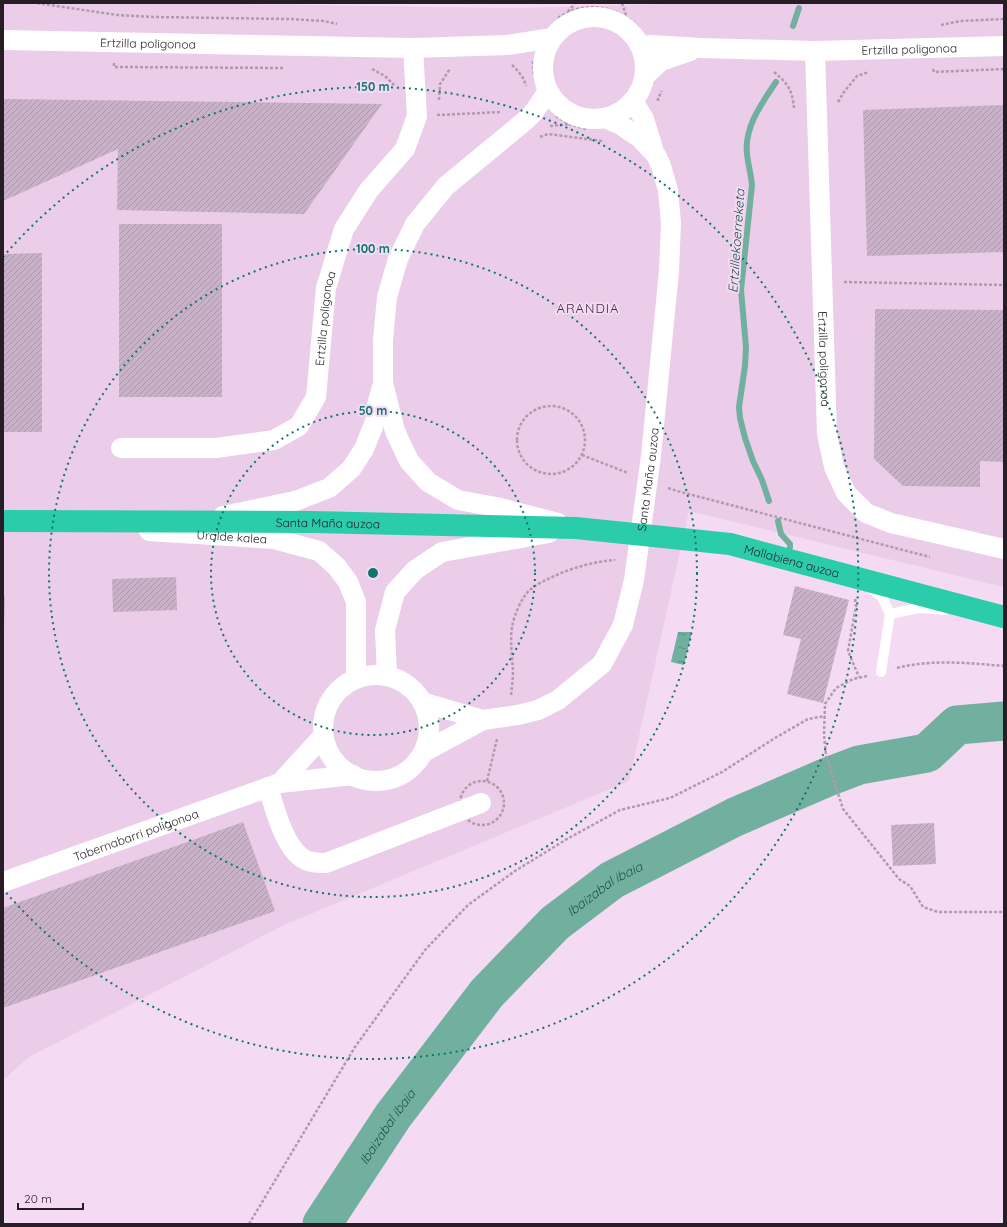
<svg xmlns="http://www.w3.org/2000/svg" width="1007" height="1227" font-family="Quicksand,sans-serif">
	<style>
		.built { fill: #ebcce9 }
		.water { fill: url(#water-ripples) }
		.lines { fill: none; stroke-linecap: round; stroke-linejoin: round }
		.stream { stroke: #71b09e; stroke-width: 6 }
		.river { stroke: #71b09e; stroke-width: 39 }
		.building { fill: url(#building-hatch) }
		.path { stroke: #b09bae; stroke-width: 2.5; stroke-dasharray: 3 2; stroke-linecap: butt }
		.lane { stroke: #fff; stroke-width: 10 }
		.street { stroke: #fff; stroke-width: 20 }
		.highway { stroke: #2acca9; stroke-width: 22 }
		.ring { fill: none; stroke: #0f766e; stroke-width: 2; stroke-dasharray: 2 4 }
		.labels { text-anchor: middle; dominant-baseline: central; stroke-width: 4; stroke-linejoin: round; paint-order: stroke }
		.street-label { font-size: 12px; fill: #261d25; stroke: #f4daf2 }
		.water-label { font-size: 13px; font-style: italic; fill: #1f5447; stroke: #f4daf2 }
		.neighbourhood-label { font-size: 13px; letter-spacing: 1px; fill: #422e41; stroke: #f4daf2 }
		.centre { fill: #0f766e; stroke: #f4daf2; stroke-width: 2 }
		.ring-label { font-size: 12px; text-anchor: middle; font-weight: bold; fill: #0f766e; stroke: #f4daf2; stroke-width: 4; stroke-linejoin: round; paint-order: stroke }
	</style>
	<defs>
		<pattern id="water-ripples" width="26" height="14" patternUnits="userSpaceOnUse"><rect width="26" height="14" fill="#71b09e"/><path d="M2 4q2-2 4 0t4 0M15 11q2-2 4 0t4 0" fill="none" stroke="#5d8f81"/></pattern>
		<pattern id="building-hatch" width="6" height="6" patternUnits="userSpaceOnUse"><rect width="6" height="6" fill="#c9b1c7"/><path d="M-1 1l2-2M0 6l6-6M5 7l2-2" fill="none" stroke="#ac98ab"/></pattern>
	</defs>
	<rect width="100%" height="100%" fill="#f4daf2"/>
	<path class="built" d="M3,3H135L517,8L713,3H1004V587L689,511L629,781L284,925L29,1057L3,1080Z"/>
	<path class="water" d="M678,632H692L684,665L671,662Z"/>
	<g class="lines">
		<path class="stream" d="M793,26L799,8
			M769,501L762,480L753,461L745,438L740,418L739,407L745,366L746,347L741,290L752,185C751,174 748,164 747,154C744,127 762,103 776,82
			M778,521L781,534L790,544V547"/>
		<path class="river" id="s1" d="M322,1224L393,1116L487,993L555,923L612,880L735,817L825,778L859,765L927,753L957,725L1004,721"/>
	</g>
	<path class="building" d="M3,99L382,104L304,214L117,210L118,149L3,201Z
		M1004,105V252L867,256L863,110Z
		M119,224H222V397H119Z
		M42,253V432H3V254Z
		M875,309L1004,310V462L980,461V487L903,486L874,459Z
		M176,577L177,610L113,612L112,579Z
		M795,586L849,600L823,703L787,694L801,639L783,635Z
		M3,596H5L4,626H3Z
		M243,822L275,911L3,1008V908Z
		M934,823L936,864L893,866L891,825Z"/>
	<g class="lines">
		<path class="path" d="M37,3L117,15L154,17L289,19L324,21L337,24
			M622,3L626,15
			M568,12L575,3
			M558,18C584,0 618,5 639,28
			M941,25L960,21L1004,19
			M533,61L534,76
			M114,63V67L285,68
			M512,65C518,71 524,77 526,86
			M372,69L385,76L394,85
			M933,69L934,72L1004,69
			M774,72C788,84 792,89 794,108
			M439,100L440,84L450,69
			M658,101V98L662,91
			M838,102L844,92L857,76L869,72
			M437,115L502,112
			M556,116L569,124L586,129
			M550,126L569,124
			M540,137L548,134L602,141
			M844,282L1004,285
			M517 440a34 34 0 1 1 68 0a34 34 0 1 1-68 0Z
			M582,455L628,473
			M668,488L677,491L930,557
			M855,599L856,606L848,651L859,677
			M897,668C932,659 968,663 1004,666
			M867,676L853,679L836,688L825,704L824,735L826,755L843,809L899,879L910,886L923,907L938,912H1004
			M511,695C512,687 513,678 513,670C512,656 510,642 512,627C514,615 522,596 531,589C551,574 591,561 615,560
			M460 803a22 22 0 1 1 44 0a22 22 0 1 1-44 0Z
			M487,781L497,739
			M249,1224L355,1047L425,950L468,905L515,871L567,839L620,810L670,798L722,772L775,738L808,719L825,716"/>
		<path class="lane" d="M869,587L882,597L890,614L881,672
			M890,614L919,608L945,610"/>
		<g class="street">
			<circle cx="594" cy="68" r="51"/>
			<path id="s2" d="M3,40L413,48L508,45L552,38"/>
			<path id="s3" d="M642,48L650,45L701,48L815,51L1004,46"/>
			<path id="s4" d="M815,51L827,434L834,467L846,493L866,513L891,523L1004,549"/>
			<path d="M646,75L661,61L690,51"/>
			<path d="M548,91L534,112L526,120L446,186L415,224L398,259L387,297L383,340V383L395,431L409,461L428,482L458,500L496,507L558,523"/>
			<path d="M633,101L644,119L654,152"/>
			<path id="s5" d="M121,448H216L274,440L299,426L316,397L326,288L344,229L369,190L405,149L417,116L413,48"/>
			<path d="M223,516L295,501L329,488L351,469L364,449L376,419L377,405L382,387"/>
			<path id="s6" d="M149,531L274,539L319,551L337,567L348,582L356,602V679"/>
			<circle cx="376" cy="728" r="53"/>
			<path d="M387,676L385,630L395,592L415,570L442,552L549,533"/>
			<path id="s7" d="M422,702L483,720L518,715L538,710L558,700L602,664L623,625L634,580L651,456L669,271L671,223L668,190L661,166L656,155L640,138L619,124L605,118"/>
			<path d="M424,752L483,720"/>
			<path d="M280,783L323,736"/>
			<path d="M268,787C275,809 283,844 302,858C309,863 318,863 326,863L481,803"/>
			<path id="s8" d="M3,882L280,783L353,775"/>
		</g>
		<path class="highway" id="s9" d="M3,521L312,522L576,528L730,544L1004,617"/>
	</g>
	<g class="ring">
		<circle cx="373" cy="573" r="162"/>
		<circle cx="373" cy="573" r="324"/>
		<path d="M3 257A486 486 0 1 1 3 889"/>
	</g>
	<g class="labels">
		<g class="street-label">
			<text stroke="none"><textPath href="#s2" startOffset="145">Ertzilla poligonoa</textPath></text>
			<text stroke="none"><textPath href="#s3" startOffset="268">Ertzilla poligonoa</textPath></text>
			<text stroke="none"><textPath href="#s5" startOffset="295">Ertzilla poligonoa</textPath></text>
			<text stroke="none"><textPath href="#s4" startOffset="308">Ertzilla poligonoa</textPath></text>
			<text stroke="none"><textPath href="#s7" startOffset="391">Santa Maña auzoa</textPath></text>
			<text stroke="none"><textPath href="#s9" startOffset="325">Santa Maña auzoa</textPath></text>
			<text stroke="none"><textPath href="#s6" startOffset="83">Uralde kalea</textPath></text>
			<text stroke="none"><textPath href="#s9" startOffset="792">Mallabiena auzoa</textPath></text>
			<text stroke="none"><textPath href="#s8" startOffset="141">Tabernabarri poligonoa</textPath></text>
		</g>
		<g class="water-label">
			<text transform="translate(736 241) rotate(-86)">Ertzillekoerreketa</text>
			<text stroke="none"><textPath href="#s1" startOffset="442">Ibaizabal ibaia</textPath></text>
			<text stroke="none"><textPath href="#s1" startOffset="117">Ibaizabal ibaia</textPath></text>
		</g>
		<g class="neighbourhood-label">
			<text x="588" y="308">ARANDIA</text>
		</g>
	</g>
	<circle cx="373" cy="573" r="6" class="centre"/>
	<g class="ring-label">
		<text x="373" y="91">150 m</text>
		<text x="373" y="253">100 m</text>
		<text x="373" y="415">50 m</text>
	</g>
	<rect width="1007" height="1227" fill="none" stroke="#261d25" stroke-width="8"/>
	<path d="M18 1203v6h65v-6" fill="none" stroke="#261d25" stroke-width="2"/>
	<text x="24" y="1203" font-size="12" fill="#261d25" stroke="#f4daf2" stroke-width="3" paint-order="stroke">20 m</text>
</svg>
